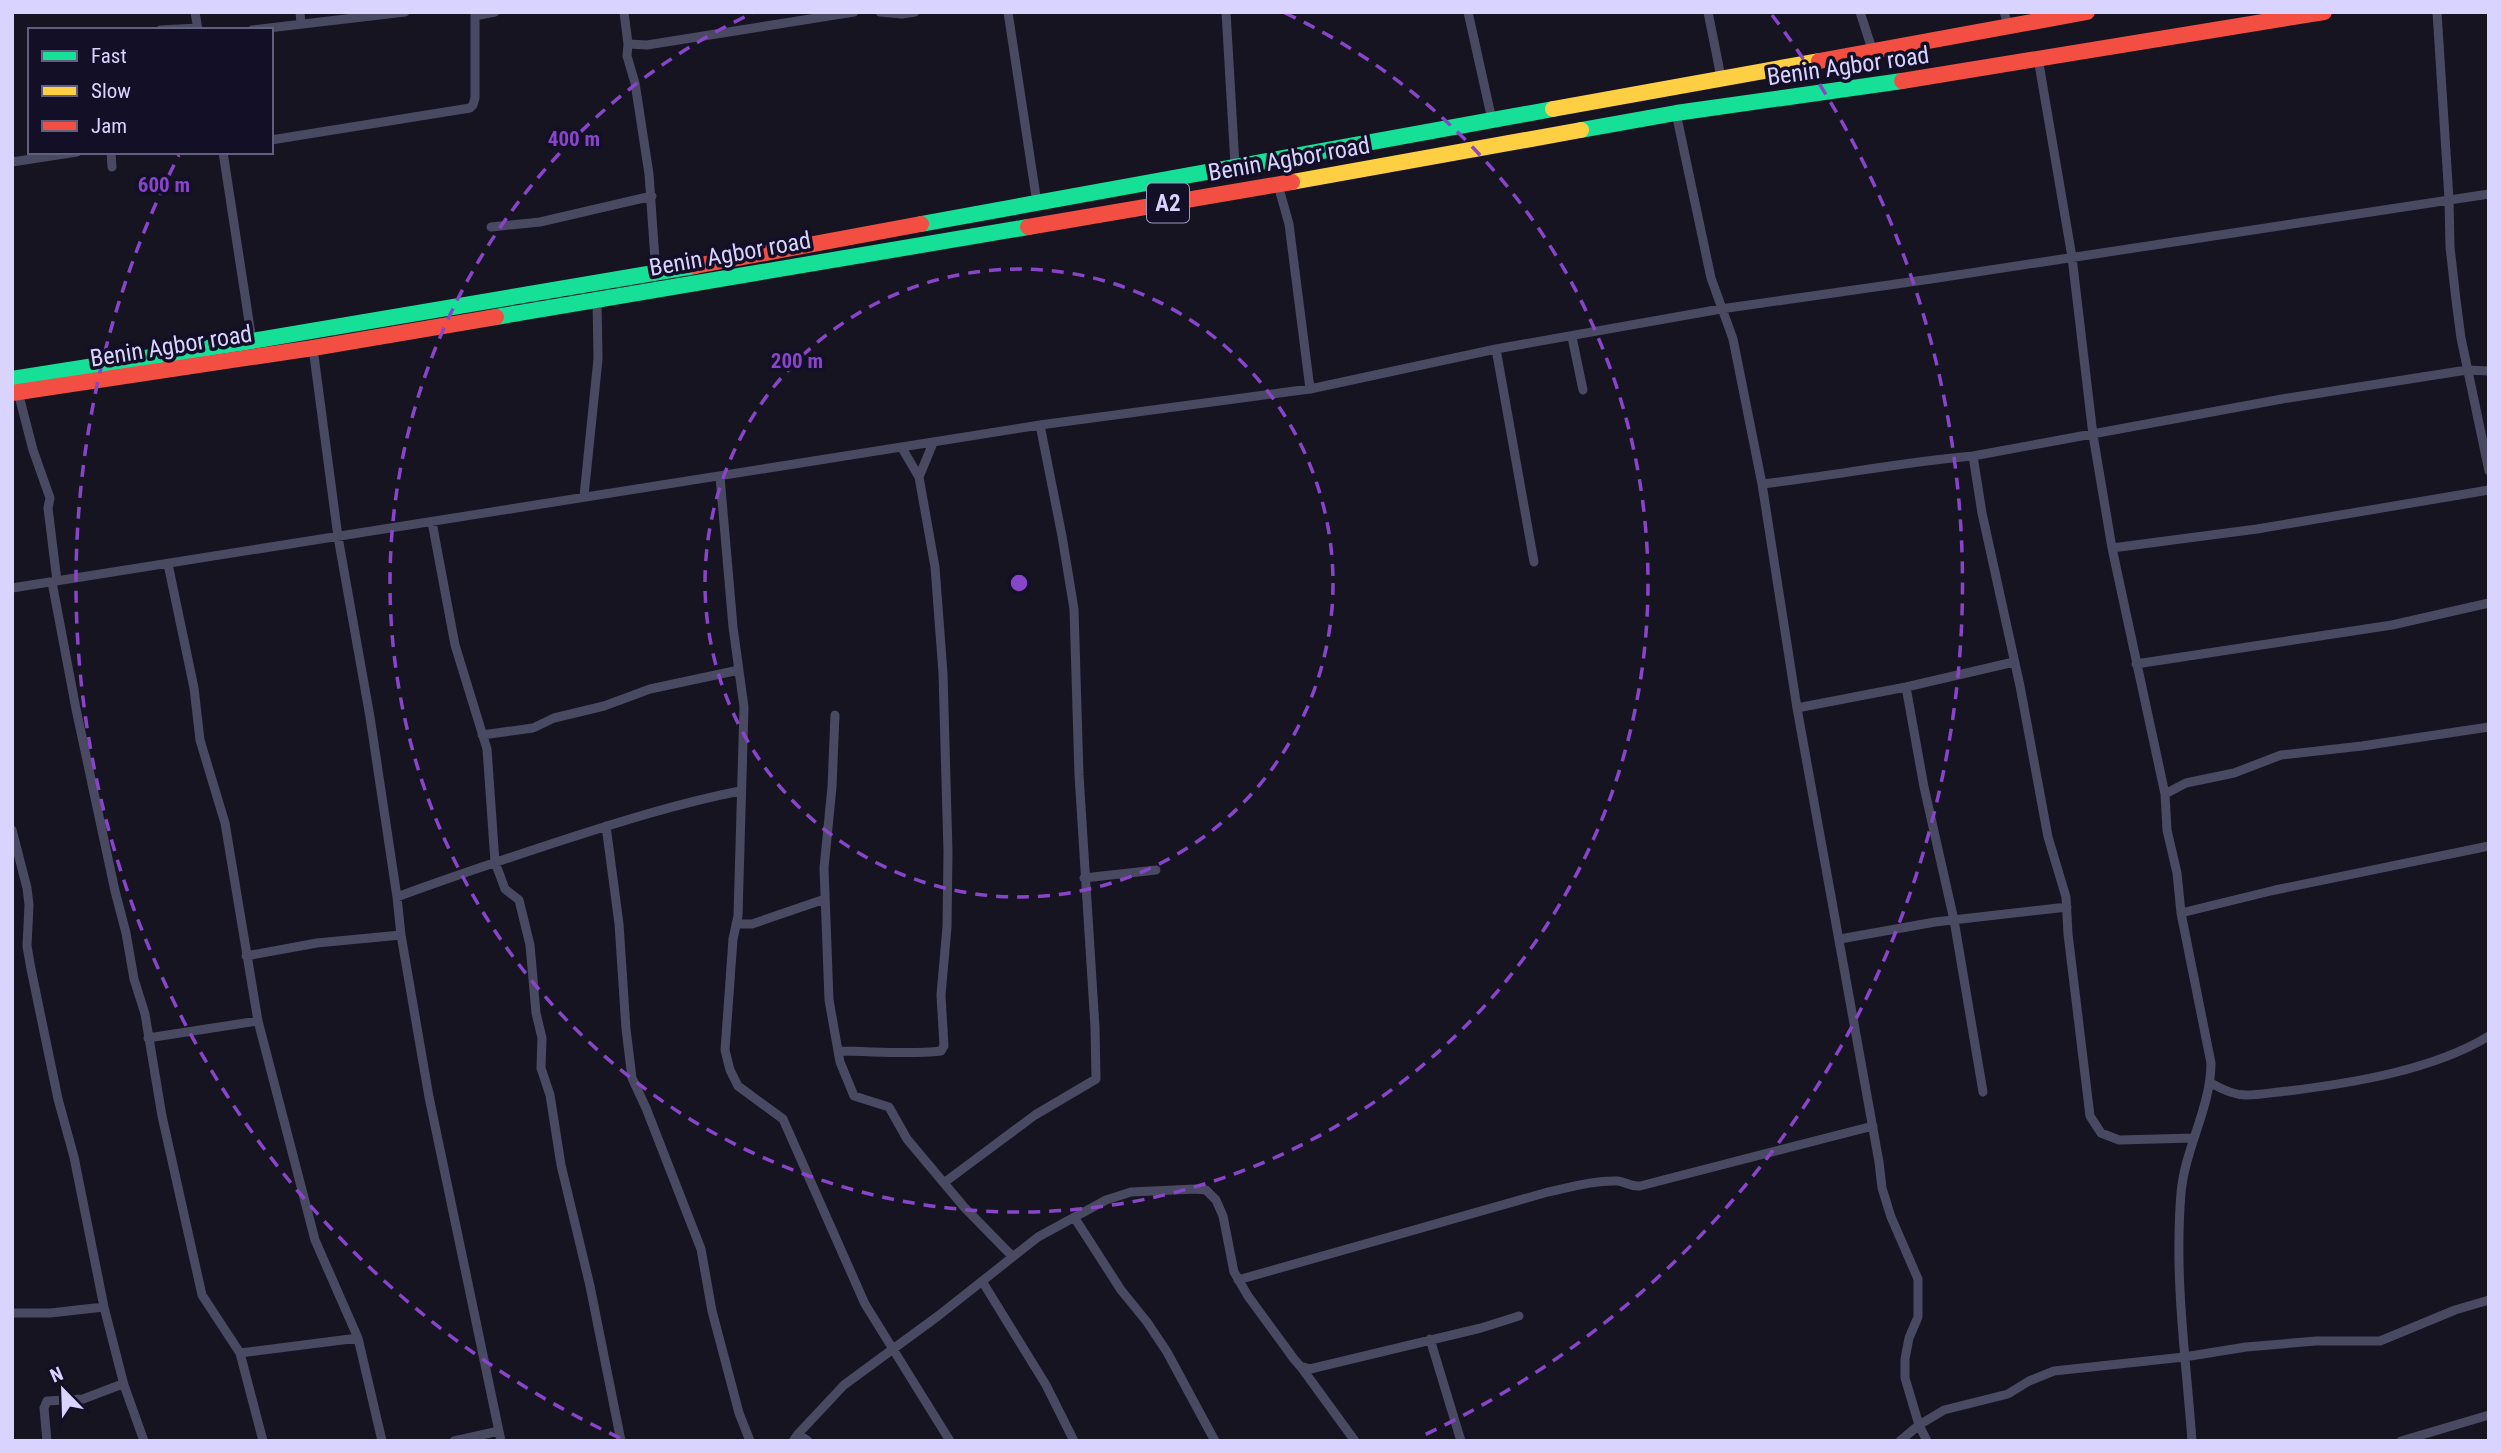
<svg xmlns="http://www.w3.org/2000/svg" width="2501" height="1453" font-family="'Roboto Condensed',sans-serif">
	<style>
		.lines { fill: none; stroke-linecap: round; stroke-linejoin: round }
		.street { stroke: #4a4962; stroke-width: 9 }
		.fast { stroke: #16e098; stroke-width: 16 }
		.slow { stroke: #ffcf43; stroke-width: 16 }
		.jam { stroke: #f24e42; stroke-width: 16 }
		.ring { fill: none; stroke: #8945c9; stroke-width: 3.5; stroke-dasharray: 12 9 }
		.labels { text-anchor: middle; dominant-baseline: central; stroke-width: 7; stroke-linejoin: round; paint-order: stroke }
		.shield { fill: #130f26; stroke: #9e99be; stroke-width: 2 }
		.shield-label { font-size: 23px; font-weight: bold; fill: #d9d4ff }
		.street-label { font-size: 24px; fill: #d9d4ff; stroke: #130f26 }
		.centre { fill: #8945c9; stroke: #130f26; stroke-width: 3.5 }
		.ring-label { font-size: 21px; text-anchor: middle; font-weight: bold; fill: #8945c9; stroke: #130f26; stroke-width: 7; stroke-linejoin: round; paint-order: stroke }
	</style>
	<rect width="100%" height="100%" fill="#161421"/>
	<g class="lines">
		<path class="street" d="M195,12L198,30
			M300,12L301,24
			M624,12L628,44L627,56L635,83L649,174L656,274
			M880,12L902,14L915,12
			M1008,12L1037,203
			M1226,12L1235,165
			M1468,12L1492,120
			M1708,12L1721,77
			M1860,12L1873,52
			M2004,12L2009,28
			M2437,12L2449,199L2450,247L2456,300L2461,338L2489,471
			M475,16L495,12
			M160,30L198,28
			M252,30L405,12
			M628,44L647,45L854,12
			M2038,58L2072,257L2093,435L2112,548L2165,794L2167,830L2177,873L2181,913L2211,1063C2211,1107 2185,1148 2181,1193C2174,1279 2186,1357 2192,1441
			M1676,113L1711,278L1733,339L1762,484C1833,476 1902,462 1973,456L2282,399L2467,370L2489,371
			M271,140L470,108L473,105L475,98V12
			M111,152L112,167
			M223,152L252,341
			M12,162L77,152
			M1278,185L1289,224L1310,389
			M491,227L540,222L652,196
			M1572,337L1583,390
			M313,348L338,537L370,717L397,897L401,935L429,1097L501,1441
			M1496,349L1534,562
			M18,392L33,450L50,498L48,508L57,581
			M1973,456L1982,513L2020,686L2048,837L2066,897L2068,934L2090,1116L2101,1133L2119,1140L2193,1138
			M720,477L733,627L744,707L738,916L733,939L725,1050L730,1070L738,1086L783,1119L865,1304L950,1441
			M919,477L933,443
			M1762,484L1797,708L1906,687L2014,662
			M584,496L598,359L597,299
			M432,522L455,645L487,749L495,862L505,889L519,900L530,945L536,1013L542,1038L541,1068L550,1095L561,1165L590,1286L621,1441
			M2112,548L2257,529L2489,490
			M168,564L194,688L200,740L225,823L258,1021L315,1240L358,1338L382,1441
			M52,582L76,709L115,891L126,933L134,979L145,1014L162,1116L202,1295L240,1353L263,1441
			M12,588L1040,425L1310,389L1496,349L1721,309L1931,279L2489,194
			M2136,664L2392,625L2489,603
			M1906,687L1924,787L1954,920L1983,1092
			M1797,708L1879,1162L1882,1188L1891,1217L1918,1279V1317L1909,1338L1905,1359V1378L1919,1425L1900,1441
			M835,715L832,787L824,868L829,1000L840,1062L854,1096L889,1107L907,1139L964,1207L1012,1256
			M482,735L533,728L554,718L604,706L650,689L739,670
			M2165,794L2186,783L2234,773L2281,755L2362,746L2489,727
			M606,826L619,924L626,1029L632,1078L646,1108L701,1249L712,1311L739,1413L750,1441
			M12,830L27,888L29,905L27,946L31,969L58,1099L74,1157L104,1307L124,1385
			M1084,878L1156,870
			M397,897C451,877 505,859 560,841C619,822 679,803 740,791
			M2181,913L2275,890L2489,846
			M736,924H752L825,899
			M1840,939L1935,922L2067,907
			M246,956L317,943L401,935
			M148,1038L258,1021
			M838,1051C873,1051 906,1055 941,1051L944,1046L941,995L947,927L948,852L943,673L935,567L919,477L902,448
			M2211,1083C2221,1089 2233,1095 2246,1095C2260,1095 2274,1092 2288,1091C2353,1083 2433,1070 2489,1036
			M945,1182L1035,1115L1096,1079L1095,1027L1079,775L1074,609L1062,536L1040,425
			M1074,1217L1121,1290L1147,1322L1167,1352L1215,1441
			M1238,1280L1548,1192C1571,1187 1595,1180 1618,1181C1626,1182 1631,1187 1640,1186L1873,1126
			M982,1281L1046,1385L1074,1441
			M12,1313H50L104,1307
			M1430,1339L1461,1441
			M240,1353L358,1338
			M1301,1367L1355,1441
			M798,1434L844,1385L938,1316L1038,1237L1106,1200L1131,1192L1195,1189L1206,1190L1216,1200L1223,1216L1234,1272L1248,1296L1294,1359L1300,1366L1310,1369L1481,1328L1519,1316
			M47,1441L44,1408L47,1401L83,1399L120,1385H124L144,1441
			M454,1441L499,1431
			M793,1441L798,1434L808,1441
			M1927,1441L1919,1425L1944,1410L2008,1394L2029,1381L2054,1371L2184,1357L2246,1347L2316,1341H2380L2455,1310L2489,1300
			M2401,1441L2489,1415"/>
		<path class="fast" d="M1581,130L1676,113L1902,81
			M921,224L1553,109
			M496,317L1028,227
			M12,379L252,341L695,266"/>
		<path class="slow" d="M1553,109L1819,61
			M1292,182L1581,130"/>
		<path class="jam" d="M1819,61L2087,12
			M1902,81L2324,12
			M1028,227L1292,182
			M695,266L921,224
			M12,393L313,348L496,317"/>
	</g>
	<g class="ring">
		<circle cx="1019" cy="583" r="314"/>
		<path d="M1285 13A629 629 0 1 1 753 13"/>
		<path d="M620 1438A943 943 0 0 1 179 155M1772 15A943 943 0 0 1 1418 1438"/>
	</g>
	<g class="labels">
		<rect class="shield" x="1147" y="183.5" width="42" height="39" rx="5"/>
		<g class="shield-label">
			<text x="1168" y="203">A2</text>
		</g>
		<g class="street-label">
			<text transform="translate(1848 66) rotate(-8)">Benin Agbor road</text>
			<text transform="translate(1289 159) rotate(-10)">Benin Agbor road</text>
			<text transform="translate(730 254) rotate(-10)">Benin Agbor road</text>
			<text transform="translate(171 346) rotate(-9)">Benin Agbor road</text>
		</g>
	</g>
	<circle cx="1019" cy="583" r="10" class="centre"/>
	<g class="ring-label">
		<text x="574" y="146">400 m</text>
		<text x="164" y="192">600 m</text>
		<text x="797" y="368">200 m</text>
	</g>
	<rect width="2501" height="1453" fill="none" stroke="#d9d4ff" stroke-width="28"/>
	<rect x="28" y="28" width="245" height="126" fill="#130f26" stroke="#625e7d" stroke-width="2"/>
	<rect x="42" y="51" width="35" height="10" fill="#16e098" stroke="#625e7d" stroke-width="2"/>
	<text x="91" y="63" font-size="21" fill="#d9d4ff">Fast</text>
	<rect x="42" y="86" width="35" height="10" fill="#ffcf43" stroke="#625e7d" stroke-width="2"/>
	<text x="91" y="98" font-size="21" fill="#d9d4ff">Slow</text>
	<rect x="42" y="121" width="35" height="10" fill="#f24e42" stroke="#625e7d" stroke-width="2"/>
	<text x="91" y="133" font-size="21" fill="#d9d4ff">Jam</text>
	<g transform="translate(63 1390) rotate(337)" stroke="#130f26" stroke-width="5" paint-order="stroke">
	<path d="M0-5L12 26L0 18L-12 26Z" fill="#d9d4ff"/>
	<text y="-10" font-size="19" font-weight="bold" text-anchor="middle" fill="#d9d4ff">N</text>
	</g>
</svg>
